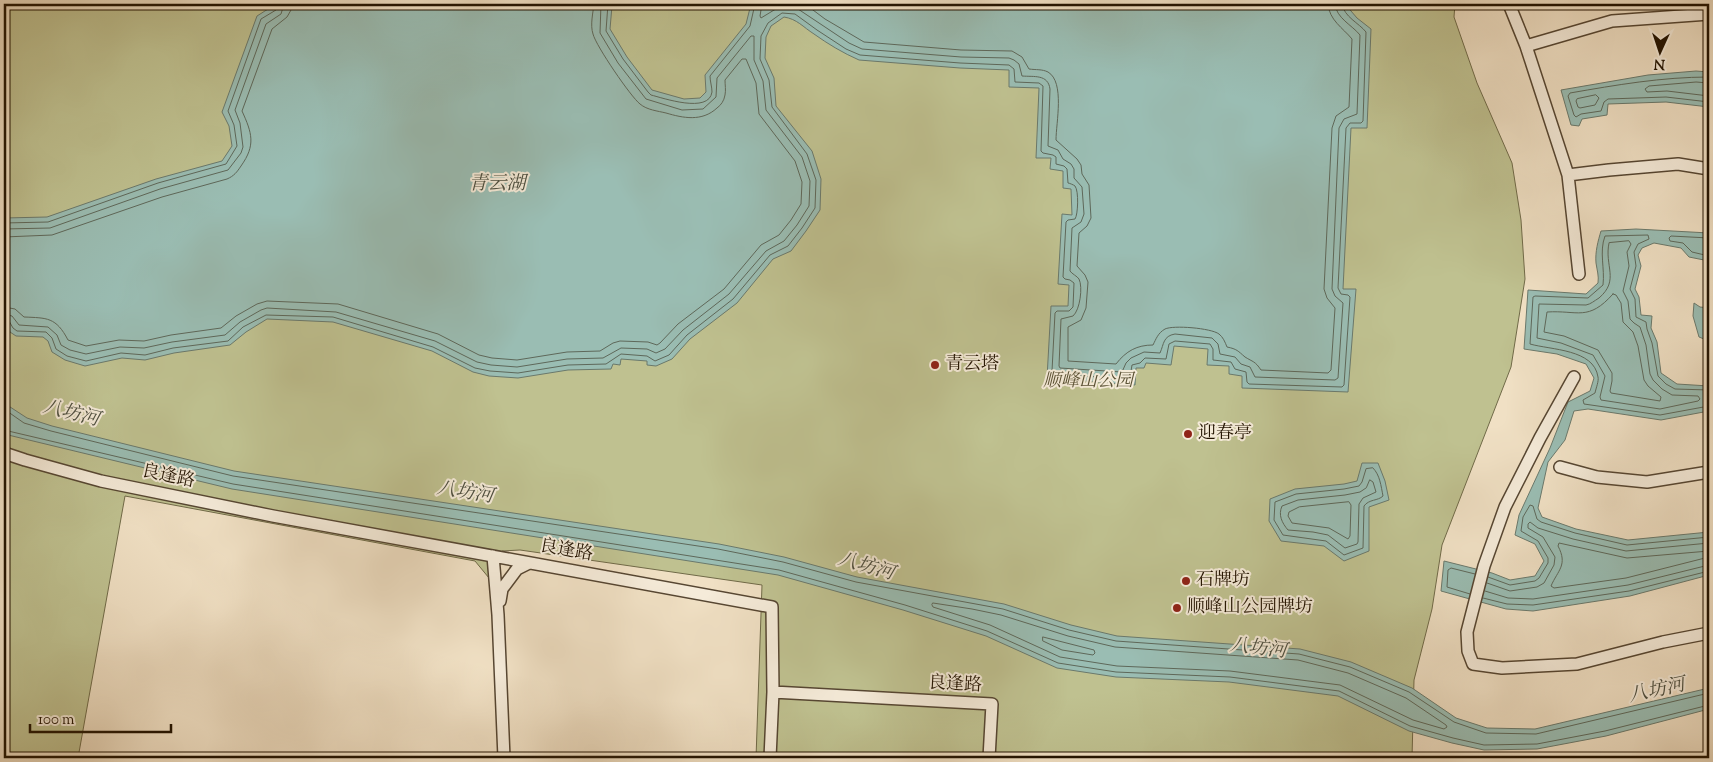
<svg xmlns="http://www.w3.org/2000/svg" width="1713" height="762" font-family="'Sorts Mill Goudy','Noto Serif SC',serif">
	<style>
		.green { fill: #bfc190; stroke: #706a48 }
		.water { fill: #9abdb3; stroke: #6a796c }
		.lines { fill: none; stroke-linecap: round; stroke-linejoin: round }
		.shore { stroke: #5e685a; stroke-width: 1 }
		.minor-casing { stroke: #564632; stroke-width: 14 }
		.minor { stroke: #f5ebd9; stroke-width: 11 }
		.poi-dot { fill: #8f2418; stroke: #f5ebd9; stroke-width: 2 }
		.labels { text-anchor: middle; dominant-baseline: central; stroke-width: 4; stroke-linejoin: round; paint-order: stroke }
		.poi-label { font-size: 18px; fill: #221301; stroke: #f5ebd9; text-anchor: start }
		.park-label { font-size: 18px; font-style: italic; fill: #595033; stroke: #f5ebd9 }
		.street-label { font-size: 18px; fill: #221301; stroke: #f5ebd9 }
		.water-label { font-size: 19px; font-style: italic; fill: #4c4e3f; stroke: #f5ebd9 }
	</style>
	<rect width="100%" height="100%" fill="#f0e0c4"/>
	<filter id="stains"><feTurbulence type="fractalNoise" baseFrequency=".004" numOctaves="4"/><feColorMatrix values="0 0 0 0 .2 0 0 0 0 .09 0 0 0 0 .02 0 0 0 .5 -.17"/></filter>
	<radialGradient id="worn" r=".72"><stop offset=".6" stop-color="#630" stop-opacity="0"/><stop offset="1" stop-color="#630" stop-opacity=".3"/></radialGradient>
	<path class="green" d="M4,4H1455L1454,17L1477,83L1512,163L1521,220L1525,279L1511,367L1442,545L1432,609L1414,680L1412,758H756L762,585L520,550L502,551L489,578L475,561L125,496L78,758H4Z"/>
	<path class="water" d="M276,4H615L612,6L610,29L627,57L652,90L684,99L700,98L706,92L705,75L746,24L751,4H1345L1357,18L1371,29L1367,128H1351L1343,289H1356L1348,392L1242,388V376L1229,374V366L1207,365L1208,349L1174,346L1171,365L1146,363L1144,368H1136L1135,385L1047,378L1051,306H1068L1069,285L1058,284L1062,214L1072,215L1071,189L1063,188V171L1050,169L1051,158H1036L1039,88L1009,87V70L960,68L859,60C843,53 828,44 814,34C803,27 797,19 784,17L771,26L766,37L765,58L774,78L776,106L812,151L821,179L820,210L806,231L791,251L773,259L737,303L690,339L672,359L656,366L647,365V361L621,359L620,365L613,364L611,369L568,370L518,378L489,376L473,372L432,351L333,322L267,319L246,332L230,345L174,353L145,360L122,358L85,366L65,360L52,352L48,341L43,337L16,336L10,332L4,322V218L47,217L156,179L222,161L232,146L229,126L222,112L257,16Z
		M1696,71L1709,72V107L1666,102L1608,104L1607,115L1582,119L1579,126L1571,125L1561,90L1648,75Z
		M1636,229L1709,233V266V261L1689,257L1681,248L1654,243L1642,248L1638,255L1641,266L1635,289L1639,297L1641,315L1652,316L1651,328L1657,342L1661,373L1677,384L1709,386V411L1661,420L1588,409L1574,411L1565,440L1548,462L1538,508L1542,517L1576,529L1628,540L1709,532V575L1630,596L1533,611L1506,609L1441,591L1444,561L1492,573L1510,580L1535,576L1544,561L1535,544L1515,535L1519,515L1550,448L1568,402L1590,391L1594,378L1586,364L1557,354L1524,349L1528,290L1586,294L1598,283C1599,276 1597,270 1596,263C1595,252 1598,241 1601,231Z
		M1694,303L1700,307L1709,308V341L1699,337L1693,316Z
		M4,403L27,418L52,426L234,471L719,544L784,557L857,577L1004,604L1071,625L1117,636L1300,649L1351,662L1412,688L1456,718L1487,728L1535,729L1709,688V709L1606,736L1537,749L1484,750L1452,743L1409,731L1338,696L1229,682L1116,677L1057,668L986,636L903,610L778,575L232,489L4,434Z
		M1362,463H1378L1385,481L1389,500L1369,507V551L1344,561L1324,546L1281,541L1269,521L1270,499L1295,489L1344,484L1357,481Z"/>
	<g class="lines">
		<path class="shore" d="M608,4L606,31L623,59L648,92L651,95C663,98 709,114 712,92C712,87 710,81 710,76L750,26L755,4
			M762,4L760,16L761,18L779,7H795L849,43L862,49L961,57L1009,58L1014,60L1019,64L1022,76C1034,77 1048,74 1050,89L1048,146L1058,150L1063,159L1071,164L1074,169V178L1082,187L1084,214L1081,222L1072,228L1070,271C1072,274 1077,276 1079,279C1083,287 1080,310 1073,316L1061,319L1059,366L1060,368L1122,372L1126,363L1131,358L1144,352L1160,353C1164,344 1163,336 1175,334L1212,338L1218,344L1220,354L1235,357L1241,364L1250,367L1255,377L1335,380L1338,378L1343,303L1335,296L1332,289L1339,128L1344,119L1357,114L1360,35C1352,25 1336,18 1335,4
			M805,4L825,19L864,42L961,50L1012,51L1022,57L1029,69C1036,70 1042,69 1048,72C1065,82 1056,123 1056,140L1077,159L1081,165L1082,174L1089,185L1091,218L1087,226L1079,233L1077,266L1085,275L1088,282L1086,308L1081,320L1068,327V361L1116,364C1126,351 1137,345 1153,345C1156,339 1158,333 1165,329C1173,325 1211,328 1219,334C1223,337 1225,342 1227,347C1237,349 1238,351 1245,357C1253,362 1255,361 1261,370L1328,373L1331,370L1335,308L1327,298L1324,289L1332,128L1336,116L1349,107L1352,39C1343,28 1329,20 1328,4
			M1709,77C1662,77 1616,85 1570,93L1568,96L1574,115L1576,117L1581,114L1601,111L1604,102L1608,99L1666,97L1709,102
			M1709,83L1696,82L1649,86L1645,89L1647,92L1667,91L1709,96
			M1596,95L1599,98L1595,105L1580,108L1578,107L1576,101L1577,99Z
			M4,223L48,222L158,183L226,164L237,146L234,125L228,111L261,19L276,10L278,4
			M4,229L50,228L160,189L228,170L241,153L243,147L240,123L235,110L266,24L281,14L284,4
			M4,237L52,235L162,197L227,179C234,176 237,172 241,166C256,145 252,133 242,111L272,29L287,17L291,10V4
			M1709,238L1671,236L1669,238L1670,241L1683,243L1692,252L1709,256
			M1629,241L1631,244L1627,252L1629,266L1623,291L1628,301L1630,319L1634,323L1640,327L1646,345L1650,374L1653,380L1662,389L1672,395L1698,396L1700,399L1698,401L1660,409L1601,400L1600,397L1605,376L1593,355L1561,343L1537,338L1539,304L1586,305C1591,304 1594,301 1599,298C1620,280 1604,266 1609,243Z
			M1613,294L1616,295L1621,303L1623,322L1633,332L1638,346L1644,380L1648,386L1661,397L1660,401L1611,393L1610,391L1612,381V373L1598,350L1564,336L1544,332L1547,312C1578,310 1588,322 1613,294Z
			M4,307L15,309L24,317C47,318 56,317 68,340L86,346L119,340L144,341L171,335L221,328L236,316L257,304L267,301L338,304L438,334L479,355L492,358L517,360L567,352L600,351L613,343L620,341L648,342L657,345L660,343L678,324L724,289L761,245L779,235L791,220L801,204L802,182L795,161L759,114L756,83L746,59H742L725,80C725,85 726,90 725,95C724,101 721,105 717,108C702,122 683,118 666,113C658,111 647,110 640,104C631,97 596,46 593,34C590,25 593,13 594,4
			M4,314L12,316L19,325L48,327L57,335L61,345L70,350L86,354L120,347L144,348L172,342L225,335L240,322L261,310L267,308L336,312L435,341L477,362L491,365L517,367L567,359L603,358L621,348L647,349L656,353L665,349L683,330L729,294L766,251L784,241L797,225L809,206L810,181L802,157L766,110L763,81L754,60V36H751L717,78L716,97L703,109L682,110L646,99L618,63L600,33L601,4
			M4,320L9,321L13,328L17,331L46,332L52,338L56,349L67,356L86,361L121,353L145,355L173,348L228,341L243,327L266,315L333,317L433,347L475,368L490,371L518,373L568,365L606,364L621,354L647,356L655,361L669,355L687,335L733,299L770,255L788,246L802,228L815,208L816,180L807,154L772,107L769,80L760,59L761,36L768,23L782,13L795,14L817,30L846,49L860,55L960,63L1009,65L1014,69L1015,82L1039,83L1043,86L1041,151L1043,153L1053,155L1056,157V164L1064,166L1067,169L1068,183C1069,183 1074,185 1075,186C1079,191 1078,215 1075,219L1068,220L1066,222L1063,277L1065,279L1070,280L1074,283L1073,307L1069,311H1057L1055,313L1052,371L1053,374L1128,379L1130,377L1132,365L1140,363L1145,358L1166,359L1169,344L1175,341L1210,344L1213,349V360L1231,362L1235,369L1246,372L1247,382L1249,384L1342,387L1344,385L1350,297L1348,295L1341,294L1338,288L1346,128L1350,123H1361L1363,121L1366,32C1359,23 1344,17 1342,4
			M1709,390L1675,389L1666,384L1658,376L1652,343L1647,329L1646,322L1636,317L1635,299L1630,289L1636,266L1634,252L1638,244L1649,239L1648,235L1605,236C1599,252 1605,268 1603,285L1588,298L1535,296L1533,297L1530,344C1551,350 1594,349 1598,377C1599,381 1596,388 1595,393L1583,400L1584,404L1660,415L1709,406
			M4,409L24,423L51,431L233,476L718,549L783,562L856,582L1003,609L1069,630L1116,641L1299,654L1350,667L1409,692L1454,722L1486,733L1536,734L1709,693
			M4,430L233,484L779,570L905,605L987,631L1058,663L1116,672L1230,677L1339,691L1410,726L1453,738L1484,745L1537,744L1605,731L1709,705
			M1373,468C1380,475 1381,486 1383,496C1378,501 1369,499 1364,506L1363,548L1344,555L1326,541L1283,535L1274,520L1275,502L1296,494L1344,489L1359,486L1362,482L1366,469Z
			M1370,480L1373,482L1376,492L1363,498L1359,504L1358,542L1357,544L1345,548L1328,535L1313,532L1288,530C1282,523 1278,515 1282,506L1298,500L1345,495L1360,492L1366,488Z
			M1349,502L1351,505L1350,536L1348,539L1329,528L1292,523L1288,516L1289,512L1299,507Z
			M1709,551L1627,558L1559,543L1558,546C1568,565 1558,570 1551,586L1554,588L1626,578L1709,557
			M1488,577L1510,585L1535,581L1539,578L1548,563V558L1538,541L1521,531L1523,517L1530,505L1533,506L1537,519L1541,522L1575,533L1627,545L1709,537
			M1487,583L1510,591L1537,587L1544,583L1554,565L1555,557L1543,537L1528,528V524L1530,522L1538,528L1573,539L1626,551L1709,543
			M1485,591L1508,598L1533,599L1628,585L1709,565
			M1470,594L1447,587L1448,570L1451,568L1475,574
			M1483,598L1507,604L1533,605L1629,591L1709,571
			M933,603L972,609L1001,615L1068,636L1115,647L1298,660L1348,673L1406,698L1446,725L1447,727L1444,729L1413,720L1340,685L1230,671L1117,666L1060,657L990,625L933,607L932,605Z
			M1043,637L1094,650L1095,653L1093,655L1062,650L1043,641Z"/>
		<defs>
			<path id="minor" d="M1509,4L1526,46L1568,175L1579,274
				M1526,46L1612,21L1709,14
				M1568,175L1609,170L1678,164L1709,169
				M1574,377L1540,438L1505,507L1484,566L1467,632L1468,651L1473,664L1502,668L1577,664L1663,642L1709,633
				M4,453L25,460L101,481L273,516L772,607L773,692L992,704L989,758
				M1560,467L1597,477L1647,482L1709,472
				M493,556L498,615L504,758
				M500,601L502,589L517,569L529,563
				M770,758L773,692"/>
		</defs>
		<use href="#minor" class="minor-casing"/>
		<use href="#minor" class="minor"/>
	</g>
	<g class="poi-dot">
		<circle cx="935" cy="365" r="5"/>
		<circle cx="1188" cy="434" r="5"/>
		<circle cx="1186" cy="581" r="5"/>
		<circle cx="1177" cy="608" r="5"/>
	</g>
	<g class="labels">
		<g class="poi-label">
			<text x="945" y="365">青云塔</text>
			<text x="1198" y="434">迎春亭</text>
			<text x="1196" y="581">石牌坊</text>
			<text x="1187" y="608">顺峰山公园牌坊</text>
		</g>
		<g class="park-label">
			<text x="1088" y="382">顺峰山公园</text>
		</g>
		<g class="street-label">
			<text transform="translate(168 477) rotate(12)">良逢路</text>
			<text transform="translate(566 551) rotate(10)">良逢路</text>
			<text transform="translate(955 685) rotate(3)">良逢路</text>
		</g>
		<g class="water-label">
			<text x="497" y="184">青云湖</text>
			<text transform="translate(71 414) rotate(14)">八坊河</text>
			<text transform="translate(465 493) rotate(9)">八坊河</text>
			<text transform="translate(866 567) rotate(16)">八坊河</text>
			<text transform="translate(1258 649) rotate(7)">八坊河</text>
			<text transform="translate(1657 691) rotate(-12)">八坊河</text>
		</g>
	</g>
	<rect width="1713" height="762" fill="none" stroke="#f0e0c4" stroke-width="20"/>
	<rect x="5" y="5" width="1703" height="752" fill="none" stroke="#221301" stroke-width="2.5"/>
	<rect x="10" y="10" width="1693" height="742" fill="none" stroke="#221301"/>
	<g transform="translate(1660 52) rotate(183)" stroke="#f5ebd9" stroke-width="4" paint-order="stroke">
	<path d="M0-4L9 19L0 12L-9 19Z" fill="#221301"/>
	<text y="-8" font-size="14" font-weight="bold" text-anchor="middle" fill="#221301">N</text>
	</g>
	<path d="M30 724v8h141v-8" fill="none" stroke="#221301" stroke-width="2.5"/>
	<text x="38" y="724" font-size="15" fill="#221301" stroke="#f5ebd9" stroke-width="4" paint-order="stroke">100 m</text>
	<rect width="100%" height="100%" filter="url(#stains)"/>
	<rect width="100%" height="100%" fill="url(#worn)"/>
</svg>
